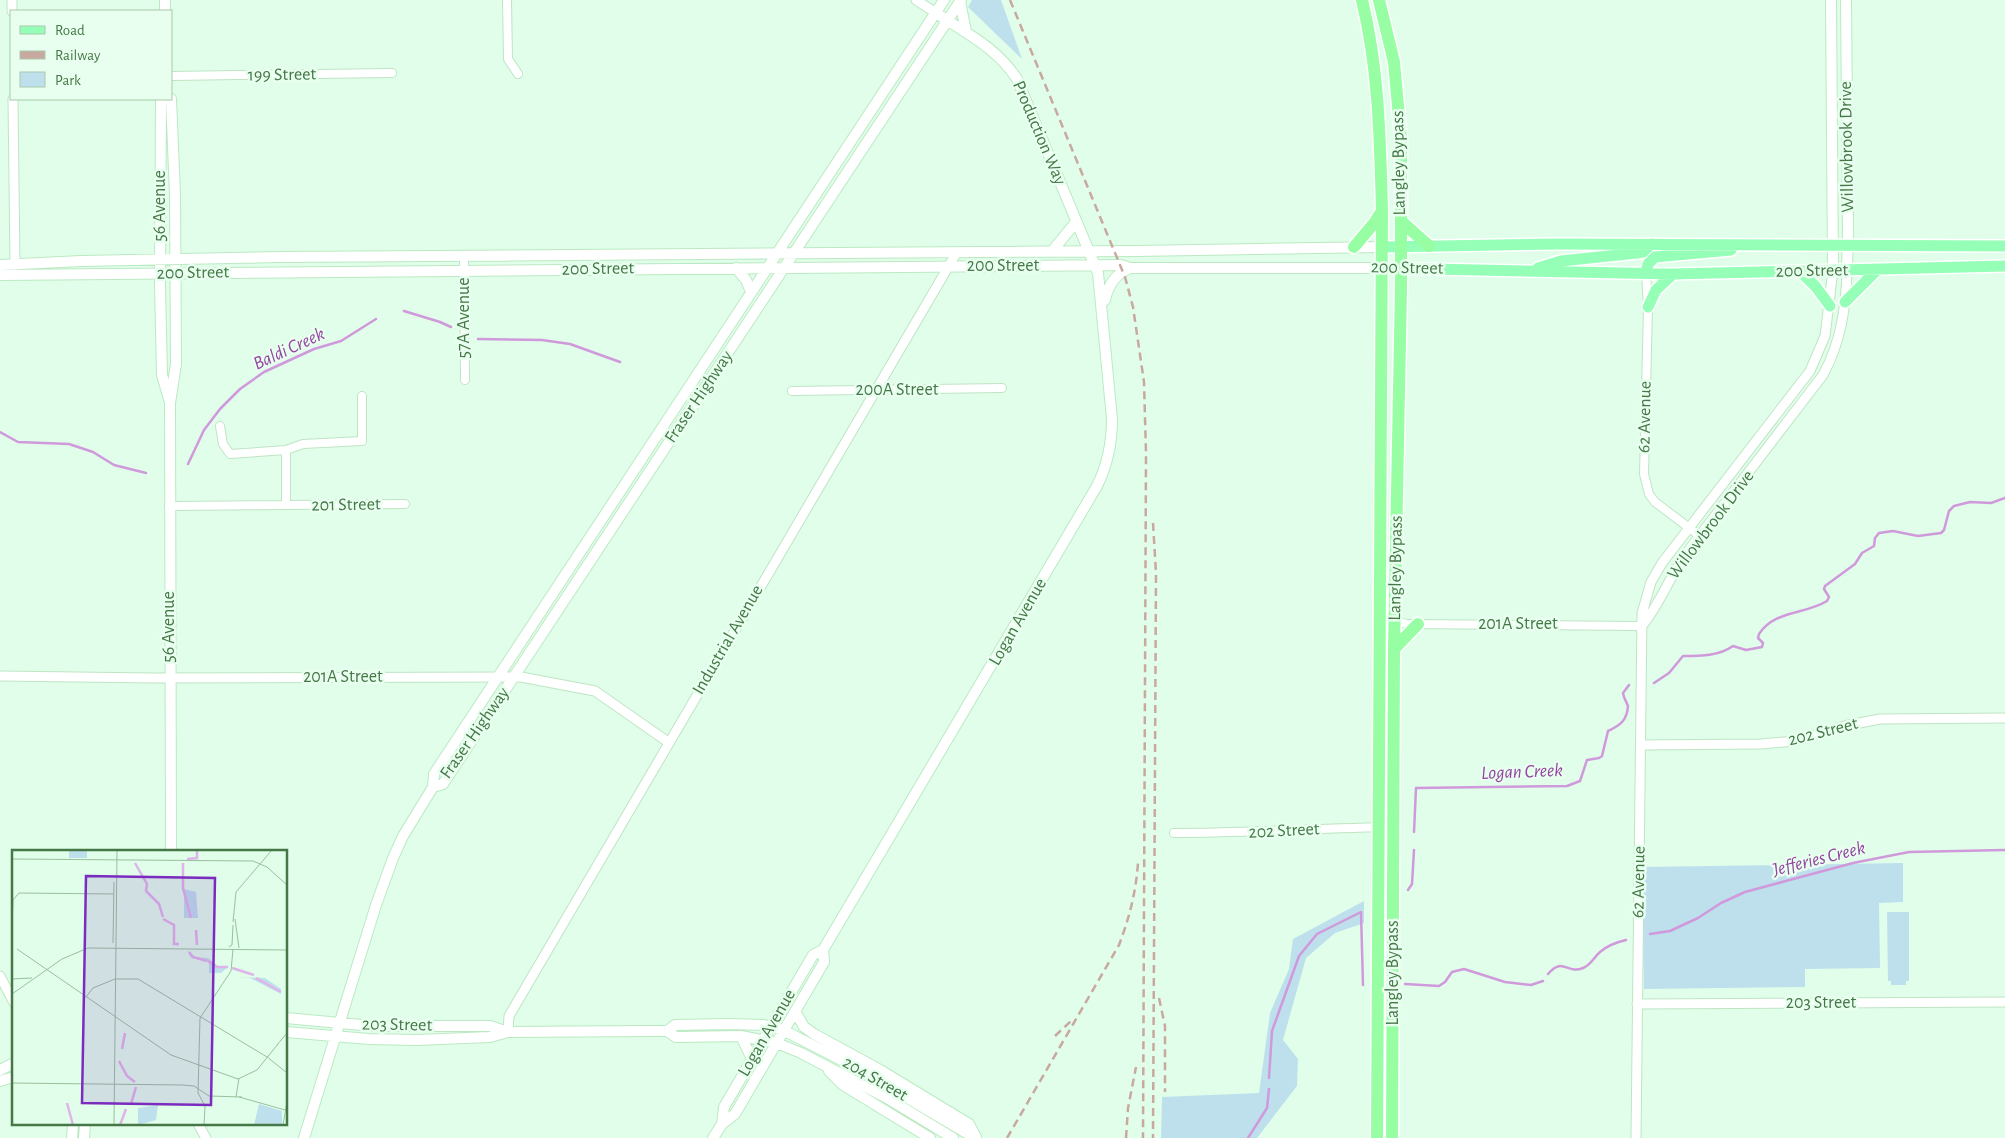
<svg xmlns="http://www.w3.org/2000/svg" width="2005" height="1138" font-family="'Alegreya Sans',sans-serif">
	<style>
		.green { fill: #bee0ec }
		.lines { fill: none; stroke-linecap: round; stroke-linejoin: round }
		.stream { stroke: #d099db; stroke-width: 2.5 }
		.minor-casing { stroke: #bfe5c4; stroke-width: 10 }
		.tertiary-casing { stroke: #bfe5c4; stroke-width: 11 }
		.secondary-casing { stroke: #bbeac2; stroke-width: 12 }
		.primary-casing { stroke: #fff; stroke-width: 14 }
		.trunk-casing { stroke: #fff; stroke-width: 15 }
		.minor { stroke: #fff; stroke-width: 8 }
		.tertiary { stroke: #fff; stroke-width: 9 }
		.secondary { stroke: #fff; stroke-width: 10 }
		.primary { stroke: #96ffb7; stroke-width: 11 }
		.trunk { stroke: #97fea4; stroke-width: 12 }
		.rail { stroke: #c8a89f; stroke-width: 2.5; stroke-dasharray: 8 5; stroke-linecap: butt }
		.labels { text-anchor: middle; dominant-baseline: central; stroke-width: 5; stroke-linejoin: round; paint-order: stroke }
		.street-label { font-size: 18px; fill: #467747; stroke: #e8ffef }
		.water-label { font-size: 19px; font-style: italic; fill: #9445a2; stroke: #e8ffef }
		.inset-river { fill: none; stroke: #dfb4e9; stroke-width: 2.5 }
		.inset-road { fill: none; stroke: #99c09e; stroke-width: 1 }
		.view { fill: #7b2cbf; fill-opacity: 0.15; stroke: #7b2cbf; stroke-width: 2.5 }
		.inset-edge { fill: none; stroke: #467747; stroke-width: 2.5 }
	</style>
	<rect width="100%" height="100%" fill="#e0fee9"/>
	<path class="green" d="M972,0H1001L1022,59L968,7Z
		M1903,863V902L1879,903L1880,968L1805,969V987L1644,989L1642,867Z
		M1364,901V923L1335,933L1306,958L1283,1040L1298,1059L1297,1086L1257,1138H1161L1162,1097L1259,1093L1270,1013L1289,969L1293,939Z
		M1887,912H1909V981H1906V985H1891V981H1888Z"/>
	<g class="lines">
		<path class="stream" d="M404,311L440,322L451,327
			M478,339L542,340L570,344L620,362
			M0,432L18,442L69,444L93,452L114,465L146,473
			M188,464L204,430L220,409L240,389L264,372L314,349L341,341L376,319
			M1654,683L1669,673L1683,656C1701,656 1719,656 1733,646L1746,650L1762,647L1763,643L1758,638L1759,634C1775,610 1804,615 1827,601L1829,597L1824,589L1825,586L1855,564L1862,553L1874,546L1875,538L1879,533L1893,531L1918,536L1941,533L1944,530L1949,511L1954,506L1970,502L1991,503L2005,498
			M1414,832L1416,788L1567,786L1580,781L1587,760L1599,758L1602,756L1608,731C1621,725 1627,720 1628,706L1624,697L1623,693L1629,685
			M1408,890L1412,884L1414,850
			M1650,934L1670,931L1698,918L1721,903L1745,892L1853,863L1909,852L2005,850
			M1548,974C1563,956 1567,975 1583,968C1591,965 1594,957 1600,952C1607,946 1617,942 1626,940
			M1405,984L1439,986L1445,982L1452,972L1464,969L1505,982L1531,985L1543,981
			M1269,1078L1272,1031L1299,956L1317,934L1361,912L1363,985
			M1248,1138L1267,1108L1269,1089"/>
		<defs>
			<path id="minor" d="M507,0L508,59L518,74
				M171,76L392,73
				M464,256L465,380
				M1646,273L1648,307L1644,474L1649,494L1655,502L1700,536
				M792,391L1002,388
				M220,426L223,444L230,454L286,450L303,444L362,441V396
				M286,450V505
				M169,506L405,504
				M1394,621L1407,624L1642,626
				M1174,833C1248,833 1321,828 1394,827"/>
			<path id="tertiary" d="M12,0V11
				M916,0L936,13
				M13,99L15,265
				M1642,626C1660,604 1669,578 1685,555L1823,375C1841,342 1846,307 1847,270
				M0,676L153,678L521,677L595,691L668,742
				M1641,745L1761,744L1795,741L1844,726L1880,719L2005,718
				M0,976L14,1003
				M1637,1004L2005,1002
				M508,1032L509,1016L957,252
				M198,1124L206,1138
				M1636,1138L1642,613L1651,582L1662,563L1810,371L1825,336L1833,270"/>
			<path id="secondary" d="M165,0V11
				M1831,0L1833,270
				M1846,0L1848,232L1847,270
				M960,1L966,32
				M161,99L160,285L162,375L169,399
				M1053,250L1076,222
				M0,265L81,261L281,257L1136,251L1382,247
				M736,268L746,280L751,292
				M0,275L1121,265L1130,268H1381
				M1105,300C1108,285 1115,274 1130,268
				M433,787L443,784L961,0
				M171,852L170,403L176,364L175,194L171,99
				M795,1011L804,1027L814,1034L880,1070L969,1124L976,1137
				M286,1018L373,1026H490L508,1032
				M667,1031L675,1025L729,1024L764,1025L783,1030L855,1067L975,1138
				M286,1032L369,1039L417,1040L490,1037L508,1032L647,1031H667L676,1037L741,1036L777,1043L801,1053L887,1098L953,1138
				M741,1036L752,1059
				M0,1070L14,1063
				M829,1071L843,1085L930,1138
				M0,1081L14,1077
				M722,1124L724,1107L813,955L823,950
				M72,1138L73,1124
				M84,1138L85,1124
				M304,1138L376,905L393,858L403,836L433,787L434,774L944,0
				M713,1138L722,1124L735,1114L824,962L823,950L1097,486C1108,464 1112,443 1112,419L1098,273L1017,79C997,48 966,33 936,13"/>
			<path id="primary" d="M1382,247L1557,244L2005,246
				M1381,268L1673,274L2005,266
				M1538,268L1561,261L1637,253L1643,252L1651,244
				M1800,271L1816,287L1830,306
				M1646,273L1648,264L1655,257L1731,250
				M1845,302L1877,270
				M1648,307L1656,290L1673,274"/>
			<path id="trunk" d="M1362,0C1379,70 1380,139 1382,211L1377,1138
				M1379,0L1394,62L1401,139V288L1394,649L1392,1138
				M1401,221L1429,246
				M1354,247L1375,222L1382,211
				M1394,649L1418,624"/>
		</defs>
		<use href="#minor" class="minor-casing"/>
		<use href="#tertiary" class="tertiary-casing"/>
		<use href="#secondary" class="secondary-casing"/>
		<use href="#primary" class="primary-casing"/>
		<use href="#trunk" class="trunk-casing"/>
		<use href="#minor" class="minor"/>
		<use href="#tertiary" class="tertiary"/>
		<use href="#secondary" class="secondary"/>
		<use href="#primary" class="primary"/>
		<use href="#trunk" class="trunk"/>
		<path class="rail" d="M1010,0L1125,277L1133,307L1144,382L1146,453L1143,1138
			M1153,523L1156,573L1153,1138
			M1159,998L1165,1026V1092
			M1055,1036L1071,1021
			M1007,1138L1119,945C1129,919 1136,892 1138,863
			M1126,1138L1128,1108L1136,1067"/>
	</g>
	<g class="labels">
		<g class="street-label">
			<text transform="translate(282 75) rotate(-1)">199 Street</text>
			<text transform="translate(1039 133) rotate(67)">Production Way</text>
			<text transform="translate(1847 147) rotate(-91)">Willowbrook Drive</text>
			<text transform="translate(1399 163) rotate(-91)">Langley Bypass</text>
			<text transform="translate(160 206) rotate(-90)">56 Avenue</text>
			<text x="1003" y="266">200 Street</text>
			<text transform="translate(1407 268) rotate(1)">200 Street</text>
			<text transform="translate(598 269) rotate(-1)">200 Street</text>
			<text transform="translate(1812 271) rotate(-1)">200 Street</text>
			<text transform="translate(193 273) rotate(-1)">200 Street</text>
			<text transform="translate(464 318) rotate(-90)">57A Avenue</text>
			<text x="897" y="390">200A Street</text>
			<text transform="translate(699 397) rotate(-56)">Fraser Highway</text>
			<text transform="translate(1645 417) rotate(-89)">62 Avenue</text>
			<text transform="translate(346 505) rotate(-1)">201 Street</text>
			<text transform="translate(1711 525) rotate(-53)">Willowbrook Drive</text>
			<text transform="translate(1396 568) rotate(-89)">Langley Bypass</text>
			<text transform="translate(1018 622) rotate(-60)">Logan Avenue</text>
			<text x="1518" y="624">201A Street</text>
			<text transform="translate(169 627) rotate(-90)">56 Avenue</text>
			<text transform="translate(728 640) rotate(-60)">Industrial Avenue</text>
			<text x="343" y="677">201A Street</text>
			<text transform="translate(1823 732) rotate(-14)">202 Street</text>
			<text transform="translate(475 733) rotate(-55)">Fraser Highway</text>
			<text transform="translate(1284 831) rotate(-3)">202 Street</text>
			<text transform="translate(1639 882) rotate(-89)">62 Avenue</text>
			<text transform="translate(1393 973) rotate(-90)">Langley Bypass</text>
			<text x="1821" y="1003">203 Street</text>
			<text transform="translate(397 1025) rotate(1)">203 Street</text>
			<text transform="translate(767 1033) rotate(-60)">Logan Avenue</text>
			<text transform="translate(875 1079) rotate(30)">204 Street</text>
		</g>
		<g class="water-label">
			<text transform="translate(289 349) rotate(-25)">Baldi Creek</text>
			<text transform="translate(1522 772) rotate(-2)">Logan Creek</text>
			<text transform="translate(1819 859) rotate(-14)">Jefferies Creek</text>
		</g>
	</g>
	<g transform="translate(12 850)">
		<rect width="275" height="275" fill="#e0fee9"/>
		<path d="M57,0H80H75V8H57ZM172,39L184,42L186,68H172ZM175,100L181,107L196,108L206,116H217L209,123H197V112L179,108ZM225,127L253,128L269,139V144L238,128ZM247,254L270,261V275H242ZM146,255L144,270L126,275V258Z" fill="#bee0ec"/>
		<path class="inset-river" d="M175,9L185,8V1M123,13L135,34L134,41L147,54L151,67M171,13V38L179,68M151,69L162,75V94H167M184,80L185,95M177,102L181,107L195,111M196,111L205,117H216M220,118L242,125M244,128L269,142M110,199L113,183M107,211L115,226L123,232M55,253L61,275M119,254L124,237M108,275L114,259"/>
		<path class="inset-road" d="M0,9L241,11L255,17L275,35M223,69L227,98M221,72L224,42L260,0M0,79L1,50L7,43L102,44M101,93L102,32M217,97L220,95L221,75M5,99L159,205L226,229M0,129L20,128M0,144L50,109L76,98L275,100M74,147L81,138L103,129H126L255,207M265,195L275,183M254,206L275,223M226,229L245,220L266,194M0,233L171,235L182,236L197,246L230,247M224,247L227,228M227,247L273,260M102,275L105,0M192,275L193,256L186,243L188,168L219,121L221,99M271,275L275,252"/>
		<path class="view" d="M74,26L203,28L199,255L70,253Z"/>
		<rect width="275" height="275" class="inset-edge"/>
	</g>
	<rect x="10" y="10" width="162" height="90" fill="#e8ffef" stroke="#a7c9ac"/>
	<rect x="20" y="26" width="25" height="8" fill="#96ffb7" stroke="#a7c9ac"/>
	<text x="55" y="35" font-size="15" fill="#467747">Road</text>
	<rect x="20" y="51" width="25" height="8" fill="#c8a89f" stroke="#a7c9ac"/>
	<text x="55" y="60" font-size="15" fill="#467747">Railway</text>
	<rect x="20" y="72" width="25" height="15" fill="#bee0ec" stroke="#a7c9ac"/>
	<text x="55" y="85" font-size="15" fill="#467747">Park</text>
</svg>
